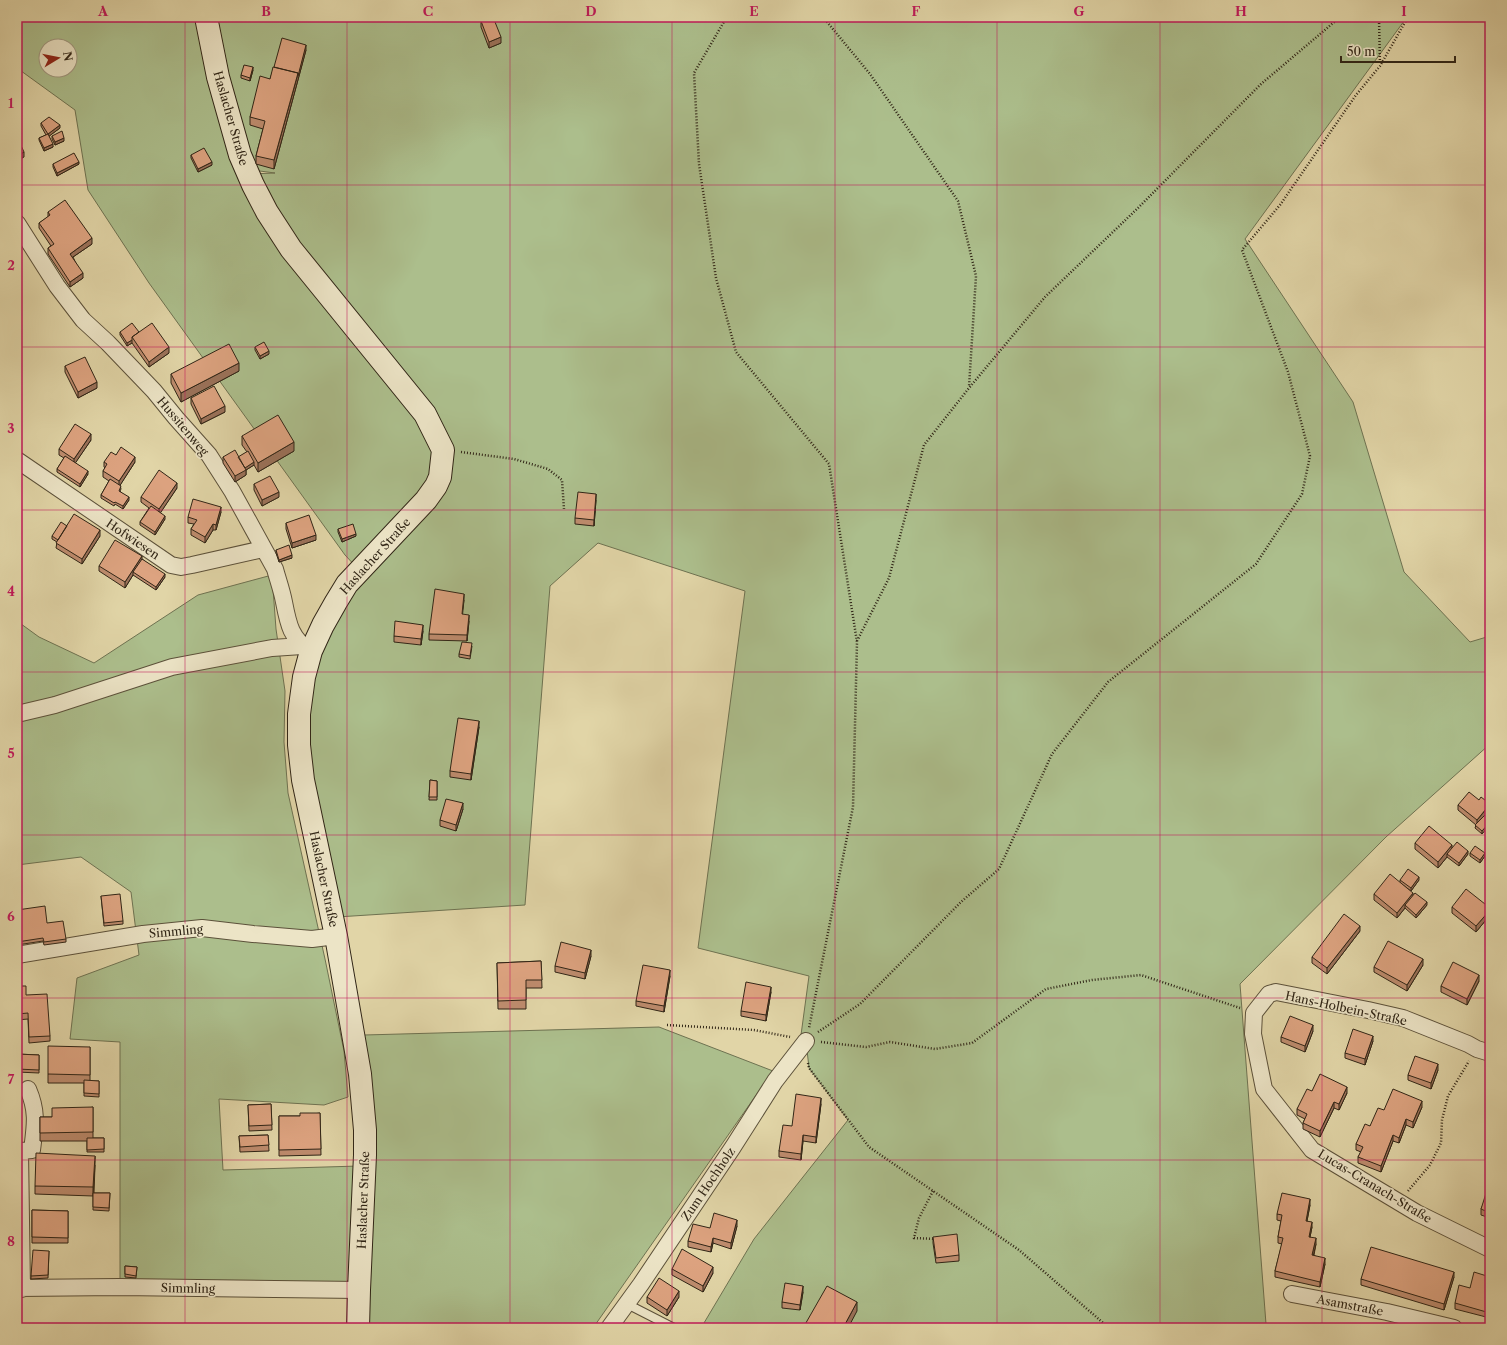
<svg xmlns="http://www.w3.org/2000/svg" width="1507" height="1345" font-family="'Libre Caslon Text',serif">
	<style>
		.green { fill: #acbe8c; stroke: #6e7251; fill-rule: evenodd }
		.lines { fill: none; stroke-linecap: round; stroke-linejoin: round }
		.lane-casing { stroke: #5c513a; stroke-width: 10 }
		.street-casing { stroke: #5c513a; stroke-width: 18 }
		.secondary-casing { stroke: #302516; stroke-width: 24 }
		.path { stroke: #302516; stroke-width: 2.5; stroke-dasharray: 1 2; stroke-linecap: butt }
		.lane { stroke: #ece4c6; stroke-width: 8 }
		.street { stroke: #ece4c6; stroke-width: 16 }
		.secondary { stroke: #ece4c6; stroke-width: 22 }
		.wall { fill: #be8c6e; stroke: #302516 }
		.shaded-wall { fill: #9b725a; stroke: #302516 }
		.building { fill: #dda380; stroke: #302516 }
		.grid { fill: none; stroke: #c2185b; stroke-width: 1; stroke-opacity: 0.55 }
		.labels { text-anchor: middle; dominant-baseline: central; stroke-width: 3.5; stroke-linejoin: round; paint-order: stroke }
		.street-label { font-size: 12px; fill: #302516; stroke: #ece4c6 }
		.neatline { fill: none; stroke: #c2185b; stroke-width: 1.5 }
		.grid-label { font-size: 13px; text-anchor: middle; font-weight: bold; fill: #c2185b }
	</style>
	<rect width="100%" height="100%" fill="#e1d5a7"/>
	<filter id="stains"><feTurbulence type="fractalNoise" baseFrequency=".005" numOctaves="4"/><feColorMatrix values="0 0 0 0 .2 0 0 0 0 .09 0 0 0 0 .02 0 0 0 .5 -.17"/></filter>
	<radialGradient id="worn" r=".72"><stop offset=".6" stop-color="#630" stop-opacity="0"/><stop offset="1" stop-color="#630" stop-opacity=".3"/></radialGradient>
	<path class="green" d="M17,17H205L219,99L240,174L275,232L343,323L426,425L438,450V476L425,494L418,510L420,519C439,497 459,473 448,442C444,430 435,420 428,410L294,246L263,201L250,174L275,173L252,170C228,123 221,68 213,17H1407L1245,239L1353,402L1404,572L1470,642L1490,636V744L1386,837L1240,984L1266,1324L1269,1328H701L754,1239L848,1120L809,1068L806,1041L801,1035L809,976L698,948L745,591L598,543L550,586L525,905L337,917L307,769L303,736L305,707L309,681L317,657L328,629L355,583L412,517L359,570L345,555L149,283L88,190L75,110L17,68ZM46,46H70V70H46Z
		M272,575L276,629L285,691L284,742L288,793L325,959L344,1051L348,1097L324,1105L219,1099L223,1170L359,1166L353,1274L344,1285L120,1287V1042L70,1039L77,978L139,955L131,892L81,857L17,865V737L19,736L17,726V621L39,637L94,663L198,595Z
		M659,1027L773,1071L593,1328H368L364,1035Z"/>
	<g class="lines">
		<defs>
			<path id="lane" d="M627,1304L674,1328"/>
			<path id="street" d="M17,223L57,286L83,320L108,343L154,391L176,418L209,455L232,491L275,569C278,580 282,591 284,602C288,623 291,640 311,651
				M17,460L171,565L181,567L192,565L263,549
				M17,714L55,705L172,667L272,648L302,646
				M17,955L143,934L202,928L253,934L312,939L336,936
				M1490,1053L1477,1049L1468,1044L1403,1018L1368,1010L1276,992L1269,994L1254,1013L1253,1034L1264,1089L1312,1150L1417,1213L1490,1249
				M17,1151H20L22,1289
				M20,1151L32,1150C35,1126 38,1112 28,1089
				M17,1288L120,1287L359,1290
				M1292,1294L1387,1312L1454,1328
				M609,1328L641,1284L733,1147L775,1081L806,1041"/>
			<path id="secondary" d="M206,17L218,77L240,155L253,185L267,212L291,249L425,414L443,450L440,477L436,486L426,500L347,584L336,602L323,625L311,651L304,677L299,714V745L303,780L336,936L360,1074L365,1130V1155L359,1290L358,1328"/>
		</defs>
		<use href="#lane" class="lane-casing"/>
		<use href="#street" class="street-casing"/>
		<use href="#secondary" class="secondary-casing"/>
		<path class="path" d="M726,17L725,20L694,73L699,164L716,278L736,352L829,464L857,642L853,807L809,1028
			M823,17L870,74L958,201L976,276L969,387
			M461,452L514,459L548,469L562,480L564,509
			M857,641L889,578L924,445L969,388L1045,297L1138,208L1261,84L1339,18L1379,19L1380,65
			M667,1025L754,1030L790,1037
			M818,1032L860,1004L961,902L999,869L1052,754L1108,682L1256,564L1302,494L1310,456L1288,372L1242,250L1280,205L1356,95L1380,66L1408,17
			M821,1042L866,1047L890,1042L935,1049L972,1043L1046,989L1092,980L1141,975L1240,1008
			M808,1063L809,1068L869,1147L1019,1250L1109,1328
			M933,1191L919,1218L914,1238L937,1239
			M1408,1191L1430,1165L1441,1143L1442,1120L1448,1096L1469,1061"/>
		<use href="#lane" class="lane"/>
		<use href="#street" class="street"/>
		<use href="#secondary" class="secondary"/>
	</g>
	<path class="wall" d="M310,17H324L323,21Z
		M481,21L501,43L489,48L481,27Z
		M306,50L274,169L256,164V156L263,129L250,125V117L270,79L274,67Z
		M253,70L250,81L241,78V75Z
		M41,123L60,128L49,136L53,147L44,151L39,140V138L46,135L41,126Z
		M52,136L64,141L55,145L52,139Z
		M191,155L212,165L198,172L191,158Z
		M53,164H79L57,176L53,167Z
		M48,212L92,244L73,257L83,278L70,287L48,254V248L51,246L39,228V223L48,217Z
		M120,332H139L169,353L149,367L132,343L127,346L120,335Z
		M255,347L269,354L260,359L255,350Z
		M65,366L97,388L78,398L65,372Z
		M239,371L181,402L171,383V374Z
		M191,398L225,412L201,424L191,404Z
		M242,436L294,451L258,472L254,465L246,470V475L235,482L223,463V457H239L247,452L242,445Z
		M91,440L75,463L88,474L80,487L57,472V469L64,458L59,455V449Z
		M116,455L135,462L120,485L121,489L120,491L129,500L123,509L115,504L114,506L101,498V495L109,481L103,477V471L105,468L104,467V462Z
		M254,484L279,497L262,506L254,490Z
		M177,488L160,513L165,519L155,535L140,525V522L149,508L141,502V497Z
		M596,500L594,526L575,524V518Z
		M221,512L216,530H213L205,543L191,535V529L194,524L188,523V517Z
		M286,523L316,540L292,548L286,529Z
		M67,526L100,536L82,564L56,548L57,542L52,539V536Z
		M338,529L356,536L342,542L338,532Z
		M276,550L292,558L279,562L276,553Z
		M142,559L165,577L156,590L133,575L125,588L99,571V566Z
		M464,600L462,614L469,621L467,641L429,640V634Z
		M423,631L421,645L394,642V636Z
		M472,646L470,659L459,657V654Z
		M479,727L471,780L450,777V771Z
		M430,780L437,781V800H429Z
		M1490,804V810L1486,816L1482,834L1475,828L1476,825L1458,810V805Z
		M463,809L456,831L440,826V820Z
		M1415,843L1452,848L1468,854L1459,866L1447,857L1438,868L1415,849Z
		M1470,853L1485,856L1480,863L1470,856Z
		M1400,880H1419L1411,891L1400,883Z
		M1374,894L1413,896L1427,905L1416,918L1405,908L1397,918L1374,900Z
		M101,896L123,921V924L104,926Z
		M1452,907L1490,908V915L1476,932L1452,913Z
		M17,910L66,939V942L44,945L43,941L17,945Z
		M1360,931L1327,974L1312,963V957Z
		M591,956L585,979L555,972V966Z
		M541,961L542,988H526V1009H498L497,963Z
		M1423,965L1407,991L1374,972V967Z
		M670,976L664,1012L636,1006V1001Z
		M1479,981L1467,1005L1441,992V986Z
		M17,986L50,1036V1041L29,1043L28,1019L17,1020Z
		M771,992L766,1021L741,1016V1011Z
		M1313,1031L1305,1052L1281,1042V1037Z
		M1373,1041L1365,1065L1345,1058V1053Z
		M90,1047V1081H99V1097L84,1096V1083H48V1074Z
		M17,1054L39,1055V1073L17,1072Z
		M1438,1070L1431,1089L1408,1080V1075Z
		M1312,1091L1347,1093L1339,1110L1334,1108L1320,1137L1303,1129V1123L1305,1119L1297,1115V1109Z
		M271,1104L272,1130L249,1131L248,1105Z
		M821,1104L816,1143L803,1141L801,1160L779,1157V1151L792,1126Z
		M93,1107V1138H104V1152H87V1141H40V1117H52Z
		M1422,1107L1413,1128L1406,1125L1399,1143L1393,1141L1381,1172L1358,1163V1157L1361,1152L1356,1150V1144L1370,1126L1384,1110Z
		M320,1113L321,1155L279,1156V1116H300Z
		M268,1135L269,1151L240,1152L239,1136Z
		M95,1165L94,1193H110L109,1211L93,1210V1196L35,1194V1186Z
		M1490,1188V1218L1481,1215V1209Z
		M1310,1205L1307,1221L1312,1227L1310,1237L1316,1244L1314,1255L1325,1264L1320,1287L1275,1277V1271L1282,1244L1278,1243V1237L1281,1221L1277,1220V1214Z
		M32,1210L68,1211V1243H32Z
		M737,1226L731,1249L713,1243L711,1252L688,1247V1241Z
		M933,1237L959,1255V1261L936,1263L933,1243Z
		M49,1251L48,1278L31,1279V1276Z
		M125,1266L137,1267L136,1278L125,1277Z
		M672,1269L713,1273L703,1292L672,1275Z
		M1454,1277L1444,1310L1361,1285V1279Z
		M1490,1277V1318L1455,1309V1303L1470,1288Z
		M803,1292L800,1310L782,1308V1302Z
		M647,1297H679L667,1316L647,1303Z"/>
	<path class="shaded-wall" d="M501,37V43L489,48V42Z
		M306,45V50L274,169V160Z
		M253,67V70L250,81V78Z
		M60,125V128L48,137V134Z
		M64,138V141L55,145V142Z
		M53,144V147L44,151V148Z
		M24,152V157L17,161V156Z
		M79,162V164L57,176V173Z
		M212,162V165L198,172V169Z
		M92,238V244L70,259V254Z
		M83,273V278L70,287V282Z
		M132,340V343L127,346V343Z
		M169,347V353L149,367V362Z
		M269,351V354L260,359V356Z
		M239,363V371L181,402V393Z
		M97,382V388L78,398V392Z
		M225,406V412L201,424V419Z
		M91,434V440L74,465V459Z
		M294,442V451L258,472V463Z
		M135,457V462L119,487V481Z
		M254,462V465L246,470V475L235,482V476L244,468Z
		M88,471V474L80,487V484Z
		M177,483V488L159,515V509Z
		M279,492V497L262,506V500Z
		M596,494V500L594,526V520Z
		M129,497V500L123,509V506Z
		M221,507V512L216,530V525Z
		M165,516V519L155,535V532Z
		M213,524V530L205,543V537Z
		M100,530V536L82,564V559Z
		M356,534V536L342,542V539Z
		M316,535V540L292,548V543Z
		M292,555V558L279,562V560Z
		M142,556V561L133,572V575L125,588V582Z
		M165,574V577L156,590V587Z
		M464,594V600L462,620V614Z
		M469,615V621L467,641V635Z
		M423,625V631L421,645V639Z
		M479,721V727L471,780V774Z
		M463,803V809L456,831V825Z
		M1490,805V810L1477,826V820Z
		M1490,822V825L1482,834V831Z
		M1452,845V851L1447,854V857L1438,868V862Z
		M1468,851V854L1459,866V863Z
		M1485,853V856L1480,863V860Z
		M1419,877V880L1411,891V888Z
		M1413,893V898L1405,905V908L1397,918V913Z
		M1427,902V905L1416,918V915Z
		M1490,910V915L1476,932V926Z
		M1360,926V931L1327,974V968Z
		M591,950V956L585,979V973Z
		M1423,959V965L1407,991V985Z
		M670,970V976L664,1012V1006Z
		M1479,975V981L1467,1005V999Z
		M771,987V992L766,1021V1015Z
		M1313,1025V1031L1305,1052V1046Z
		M1373,1036V1041L1365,1065V1059Z
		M1438,1064V1070L1431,1089V1083Z
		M1347,1087V1093L1339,1110V1104Z
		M821,1098V1104L816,1143V1137Z
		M1422,1101V1107L1413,1128V1122Z
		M1334,1102V1108L1320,1137V1131Z
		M1406,1119V1125L1399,1143V1138Z
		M803,1135V1141L801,1160V1154Z
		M1393,1135V1141L1381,1172V1166Z
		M95,1156V1165L93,1196V1187Z
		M1310,1199V1205L1306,1226V1221Z
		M737,1220V1226L731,1249V1243Z
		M1312,1222V1227L1309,1242V1237Z
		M713,1238V1243L711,1252V1247Z
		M1316,1238V1244L1312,1261V1255Z
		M1325,1258V1264L1320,1287V1282Z
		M713,1267V1273L703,1292V1286Z
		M1454,1272V1277L1444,1310V1304Z
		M803,1286V1292L800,1310V1305Z
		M679,1291V1297L667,1316V1310Z
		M857,1302V1311L848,1328H843Z"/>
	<path class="building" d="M491,17H493L501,37L489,42L481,21Z
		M282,38L306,45L298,76V73L274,67Z
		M244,65L253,67L250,78L241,75Z
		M273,67L298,73L274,160L256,156L265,121L250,117L260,76L270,79Z
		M49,117L60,125L48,134L53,144L44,148L39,138L48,134L41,123Z
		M62,131L64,138L55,142L52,136Z
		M17,137L24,152L17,156Z
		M204,148L212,162L198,169L191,155Z
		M74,153L79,162L57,173L53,164Z
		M65,200L92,238L70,254L83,273L70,282L48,248L54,244L39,223L50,215L48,212Z
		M132,323L139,332L132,337V340L127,343L120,332Z
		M152,323L169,347L149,362L132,337Z
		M264,342L269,351L260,356L255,347Z
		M229,344L239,363L181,393L171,374Z
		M85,357L97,382L78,392L65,366Z
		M214,386L225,406L201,419L191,398Z
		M278,415L294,442L258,463L242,436Z
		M75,424L91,434L74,459L59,449Z
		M121,447L135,457L119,481L103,471L107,464L104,462L111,452L116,455Z
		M235,450L246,470L235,476L223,457Z
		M248,451L254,462L245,468L238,457Z
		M65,456L88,471L80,484L57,469Z
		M159,470L177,483L159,509L141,497Z
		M270,476L279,492L262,500L254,484Z
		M110,479L121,486L119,491L129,497L123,506L115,502L114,503L101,495Z
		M578,492L596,494L594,520L575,518Z
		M193,499L221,507L216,525L213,524L205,537L191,529L197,520L188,517Z
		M151,506L165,516L155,532L140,522Z
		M74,514L100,530L82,559L56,543Z
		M309,515L316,535L292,543L286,523Z
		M61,522L67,526L58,540L52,536Z
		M353,524L356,534L342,539L338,529Z
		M115,540L142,556L125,582L99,566Z
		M289,545L292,555L279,560L276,550Z
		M142,559L165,574L156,587L133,572Z
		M435,589L464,594L462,614L469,615L467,635L429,634Z
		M395,621L423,625L421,639L394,636Z
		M462,642L472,643L470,656L459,654Z
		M458,718L479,721L471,774L450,771Z
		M430,780L437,781V797H429Z
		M1469,792L1479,800L1481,797L1490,804L1477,820L1458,805Z
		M446,799L463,803L456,825L440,820Z
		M1485,815L1490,819V822L1482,831L1475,825Z
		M1429,826L1452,845L1438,862L1415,843Z
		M1457,842L1468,851L1459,863L1447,854Z
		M1475,846L1485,853L1480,860L1470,853Z
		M1408,869L1419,877L1411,888L1400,880Z
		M1390,874L1413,893L1397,913L1374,894Z
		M1466,889L1490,908V910L1476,926L1452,907Z
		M1415,893L1427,902L1416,915L1405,905Z
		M120,894L123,921L104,923L101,896Z
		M45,906L47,923L63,921L66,939L44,942L43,938L17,942V910Z
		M1344,914L1360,926L1327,968L1312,957Z
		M1388,941L1423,959L1407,985L1374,967Z
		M561,942L591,950L585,973L555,966Z
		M541,961L542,980H526V1000L498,1001L497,963Z
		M1453,962L1479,975L1467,999L1441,986Z
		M643,965L670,970L664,1006L636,1001Z
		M746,982L771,987L766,1015L741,1011Z
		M17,986H26V995L47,994L50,1036L29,1037L28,1013L17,1014Z
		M1290,1016L1313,1025L1305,1046L1281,1037Z
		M1353,1029L1373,1036L1365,1059L1345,1053Z
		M48,1046L90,1047V1075L48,1074Z
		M17,1054L39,1055V1070L17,1069Z
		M1415,1056L1438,1064L1431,1083L1408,1075Z
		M1320,1074L1347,1087L1339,1104L1334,1102L1320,1131L1303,1123L1307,1114L1297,1109L1307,1089L1312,1091Z
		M84,1080L99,1081V1094L84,1093Z
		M1393,1089L1422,1101L1413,1122L1406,1119L1399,1138L1393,1135L1381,1166L1358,1157L1363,1147L1356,1144L1365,1124L1370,1126L1378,1108L1384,1110Z
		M796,1094L821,1098L816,1137L803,1135L801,1154L779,1151L783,1125L792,1126Z
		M271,1104L272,1125L249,1126L248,1105Z
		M93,1107V1132L40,1133V1117H52V1108Z
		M300,1113H320L321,1149L279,1150V1116H300Z
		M268,1135L269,1145L240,1147L239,1136Z
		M87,1138H104V1149L87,1150Z
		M36,1153L95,1156L93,1187L35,1186Z
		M1488,1187L1490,1188V1213L1481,1209Z
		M93,1193H110L109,1208L93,1207Z
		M1282,1193L1310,1199L1306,1221L1312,1222L1309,1237L1316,1238L1312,1255L1325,1258L1320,1282L1275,1271L1283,1238L1278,1237L1282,1215L1277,1214Z
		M32,1210L68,1211V1238L32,1237Z
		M714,1213L737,1220L731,1243L713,1238L711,1247L688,1241L693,1224L710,1228Z
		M957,1234L959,1255L936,1258L933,1237Z
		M1371,1247L1454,1272L1444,1304L1361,1279Z
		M682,1249L713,1267L703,1286L672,1269Z
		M33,1250L49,1251L48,1275L31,1276Z
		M125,1266L137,1267L136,1276L125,1274Z
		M1474,1272L1490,1277V1313L1455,1303L1459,1285L1470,1288Z
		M659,1278L679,1291L667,1310L647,1297Z
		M785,1283L803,1286L800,1305L782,1302Z
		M827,1286L857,1302L843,1328H803Z"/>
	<path class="grid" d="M185,17V1328M347,17V1328M510,17V1328M672,17V1328M835,17V1328M997,17V1328M1160,17V1328M1322,17V1328M17,185H1490M17,347H1490M17,510H1490M17,672H1490M17,835H1490M17,998H1490M17,1160H1490"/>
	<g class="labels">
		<g class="street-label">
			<text transform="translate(231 118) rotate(74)">Haslacher Straße</text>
			<text transform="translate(183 426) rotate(50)">Hussitenweg</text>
			<text transform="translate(133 539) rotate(34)">Hofwiesen</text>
			<text transform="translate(375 556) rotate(-48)">Haslacher Straße</text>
			<text transform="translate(324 879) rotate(78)">Haslacher Straße</text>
			<text transform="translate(176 931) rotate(-5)">Simmling</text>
			<text transform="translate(1346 1008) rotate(12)">Hans-Holbein-Straße</text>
			<text transform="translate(708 1184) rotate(-56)">Zum Hochholz</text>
			<text transform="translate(1375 1186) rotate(31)">Lucas-Cranach-Straße</text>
			<text transform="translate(363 1200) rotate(-88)">Haslacher Straße</text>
			<text transform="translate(188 1288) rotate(1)">Simmling</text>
			<text transform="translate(1350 1305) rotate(11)">Asamstraße</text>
		</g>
	</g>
	<rect width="1507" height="1345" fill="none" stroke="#e1d5a7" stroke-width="44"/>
	<g transform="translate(58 58) rotate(80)"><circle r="19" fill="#ece4c6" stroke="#a19880"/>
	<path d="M0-3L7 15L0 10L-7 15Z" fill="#8f2418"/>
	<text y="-6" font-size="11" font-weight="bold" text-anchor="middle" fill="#302516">N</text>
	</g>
	<path d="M1341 56v6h114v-6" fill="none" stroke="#302516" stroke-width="2"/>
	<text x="1347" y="56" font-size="12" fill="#302516" stroke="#ece4c6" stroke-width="3" paint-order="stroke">50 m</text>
	<rect x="22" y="22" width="1463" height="1301" class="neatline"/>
	<g class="grid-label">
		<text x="103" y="16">A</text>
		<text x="266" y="16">B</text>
		<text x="428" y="16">C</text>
		<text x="591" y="16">D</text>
		<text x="754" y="16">E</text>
		<text x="916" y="16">F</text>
		<text x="1079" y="16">G</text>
		<text x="1241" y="16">H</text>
		<text x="1404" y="16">I</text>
		<text x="11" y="108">1</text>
		<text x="11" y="270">2</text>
		<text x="11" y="433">3</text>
		<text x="11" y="596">4</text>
		<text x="11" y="758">5</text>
		<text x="11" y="921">6</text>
		<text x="11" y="1084">7</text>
		<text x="11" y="1246">8</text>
	</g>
	<rect width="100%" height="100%" filter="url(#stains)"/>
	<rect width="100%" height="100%" fill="url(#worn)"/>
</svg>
